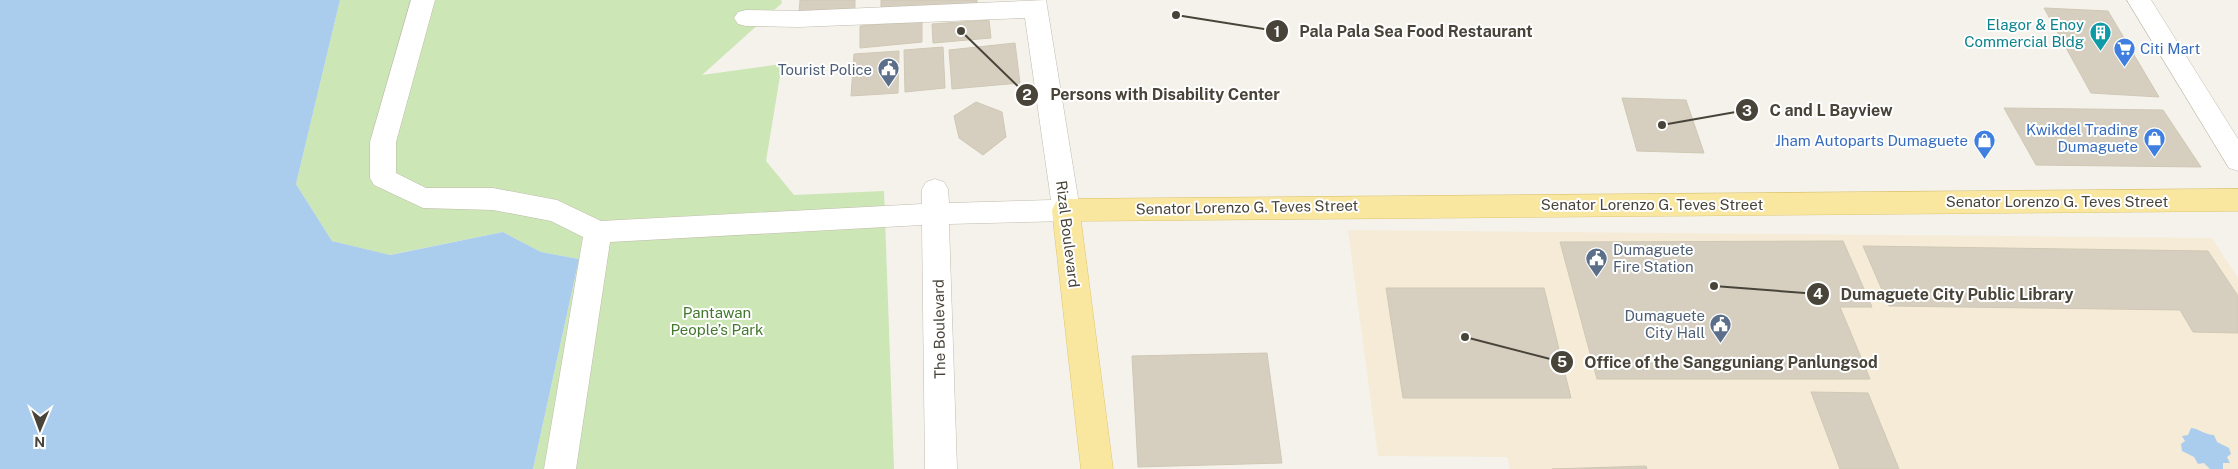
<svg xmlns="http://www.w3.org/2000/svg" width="2238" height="469" font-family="'Public Sans',sans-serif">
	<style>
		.commercial { fill: #f5ebd7 }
		.green { fill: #cce6b6 }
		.water { fill: #abcded }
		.building { fill: #d6cfc0; stroke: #d0c8b4 }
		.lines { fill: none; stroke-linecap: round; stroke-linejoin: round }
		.minor-casing { stroke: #c0bbad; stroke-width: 1 }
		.major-casing { stroke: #dec66f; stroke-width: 1 }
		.minor { fill: #fff; fill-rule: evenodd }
		.major { fill: #f9e79f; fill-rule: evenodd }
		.labels { text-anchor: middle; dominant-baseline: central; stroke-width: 4; stroke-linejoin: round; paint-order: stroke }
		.culture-label { font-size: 15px; fill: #0d838f; stroke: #fff; text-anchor: end }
		.shop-label { font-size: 15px; fill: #366cbe; stroke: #fff; text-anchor: end }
		.service-label { font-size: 15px; fill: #4e5e75; stroke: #fff; text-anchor: end }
		.street-label { font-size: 15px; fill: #484439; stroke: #fff }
		.park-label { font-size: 15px; fill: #44782e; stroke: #fff }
		.leader { fill: none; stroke: #484439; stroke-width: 2 }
		.callout-dot { fill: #484439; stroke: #fff; stroke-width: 2 }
		.mark-label { font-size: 15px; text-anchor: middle; font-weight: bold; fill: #fff }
		.callout-label { font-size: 16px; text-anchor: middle; font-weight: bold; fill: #484439; stroke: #fff; stroke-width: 4; stroke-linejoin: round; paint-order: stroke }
	</style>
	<rect width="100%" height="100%" fill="#f4f2eb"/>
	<path class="commercial" d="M1348,230L2212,238L2238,278V469H1510L1507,457L1378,456Z"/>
	<path class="green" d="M340,0H781L782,3L702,75L782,64L766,161L794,195L884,191L894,469H533L579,259L541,252L503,232L389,255L332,241L296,184Z"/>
	<path class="water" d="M0,0H340L296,184L332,241L390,255L503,232L541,252L579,259L533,469H0Z
		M2191,428C2200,429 2205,435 2214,435L2217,442L2229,448L2231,454L2227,457L2230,463H2223V469H2210L2204,463L2198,464L2194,457L2182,451L2181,444L2185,441L2182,436L2188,435Z"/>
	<path class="building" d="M800,0H855V10L799,14Z
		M881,0H977V7L881,13Z
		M2044,8L2108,11L2159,97L2091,93Z
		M989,20L991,38L933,43L932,24Z
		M922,21V42L860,48V26Z
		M1015,43L1020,83L952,89L949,50Z
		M943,47L945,88L905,92L904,50Z
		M899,51L898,93L851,96L854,54Z
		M1622,98L1686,100L1704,153L1637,151Z
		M976,102L1002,112L1006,137L983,155L959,138L954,116Z
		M2004,108L2163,110L2201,167L2036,165Z
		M1843,241L1872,307H1840L1870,379H1597L1560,242Z
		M1863,246L2208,251L2238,296V333L2193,332L2180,310L1889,306Z
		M1386,288H1544L1571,398H1403Z
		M1267,353L1282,463L1138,467L1132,356Z
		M1811,392L1868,393L1899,469H1840Z
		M1646,466L1647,469H1552Z"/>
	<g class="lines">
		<defs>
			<path id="minor" d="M411,0H435L396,142V173L426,188H493L557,200L601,221L922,204V189L926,182L935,179L944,182L948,189L949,203L1051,200L1025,18L799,27L746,26L738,24L734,18L738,12L746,10L799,11L1046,0L1080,210L1076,218L1066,221L949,224L957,469H925L922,225L610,242L576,469H544L583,237L551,221L493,210L423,208L374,185L370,178V142Z
				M2127,0H2151L2238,139V171L2229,168Z"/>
			<path id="major" d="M2238,189V211L1081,221L1113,469H1081L1052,210L1056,202L1066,199Z"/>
		</defs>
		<use href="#minor" class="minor-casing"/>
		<use href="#major" class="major-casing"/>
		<use href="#minor" class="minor"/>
		<use href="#major" class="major"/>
	</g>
	<defs>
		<symbol id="building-pin" viewBox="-11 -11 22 30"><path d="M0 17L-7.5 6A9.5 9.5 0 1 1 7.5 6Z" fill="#0f9aa8" stroke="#fff"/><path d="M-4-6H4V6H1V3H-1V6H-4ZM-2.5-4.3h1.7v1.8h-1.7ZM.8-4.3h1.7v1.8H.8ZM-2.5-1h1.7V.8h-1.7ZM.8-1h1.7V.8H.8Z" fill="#fff"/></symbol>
		<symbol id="supermarket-pin" viewBox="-11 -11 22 30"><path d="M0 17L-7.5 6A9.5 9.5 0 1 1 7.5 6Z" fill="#3f7fe0" stroke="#fff"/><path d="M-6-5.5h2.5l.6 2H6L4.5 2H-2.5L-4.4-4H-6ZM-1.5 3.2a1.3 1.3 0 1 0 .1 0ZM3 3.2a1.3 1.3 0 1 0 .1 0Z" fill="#fff"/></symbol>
		<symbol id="civic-pin" viewBox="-11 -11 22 30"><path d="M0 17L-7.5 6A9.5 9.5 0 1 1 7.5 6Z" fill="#5c6f8a" stroke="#fff"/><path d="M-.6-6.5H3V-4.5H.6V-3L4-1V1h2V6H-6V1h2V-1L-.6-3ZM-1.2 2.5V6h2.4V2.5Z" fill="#fff"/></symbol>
		<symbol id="shop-pin" viewBox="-11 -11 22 30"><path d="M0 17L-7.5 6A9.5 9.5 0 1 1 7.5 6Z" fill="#3f7fe0" stroke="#fff"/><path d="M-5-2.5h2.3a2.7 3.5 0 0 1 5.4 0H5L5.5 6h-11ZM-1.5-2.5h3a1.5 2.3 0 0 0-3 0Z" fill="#fff"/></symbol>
	</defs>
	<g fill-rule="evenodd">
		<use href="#building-pin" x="2088" y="20" width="25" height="34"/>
		<use href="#supermarket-pin" x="2112" y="36" width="25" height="34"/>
		<use href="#civic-pin" x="876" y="56" width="25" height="34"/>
		<use href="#shop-pin" x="2142" y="126" width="25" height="34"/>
		<use href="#shop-pin" x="1972" y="128" width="25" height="34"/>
		<use href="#civic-pin" x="1584" y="246" width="25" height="34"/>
		<use href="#civic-pin" x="1708" y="312" width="25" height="34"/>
	</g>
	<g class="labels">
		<g class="culture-label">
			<text x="2084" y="24">Elagor &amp; Enoy<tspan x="2084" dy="17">Commercial Bldg</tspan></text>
		</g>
		<g class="shop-label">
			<text x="2140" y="48" text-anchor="start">Citi Mart</text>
			<text x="2138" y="129">Kwikdel Trading<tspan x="2138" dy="17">Dumaguete</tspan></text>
			<text x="1968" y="140">Jham Autoparts Dumaguete</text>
		</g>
		<g class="service-label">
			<text x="872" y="69">Tourist Police</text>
			<text x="1613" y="249" text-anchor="start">Dumaguete<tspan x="1613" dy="17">Fire Station</tspan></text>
			<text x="1705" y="315">Dumaguete<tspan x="1705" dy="17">City Hall</tspan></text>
		</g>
		<g class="street-label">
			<text x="2057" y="201">Senator Lorenzo G. Teves Street</text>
			<text x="1652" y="204">Senator Lorenzo G. Teves Street</text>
			<text transform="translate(1247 207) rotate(-1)">Senator Lorenzo G. Teves Street</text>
			<text transform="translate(1068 234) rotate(83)">Rizal Boulevard</text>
			<text transform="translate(939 329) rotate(-91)">The Boulevard</text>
		</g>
		<g class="park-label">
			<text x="717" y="312">Pantawan<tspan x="717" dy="17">People’s Park</tspan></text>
		</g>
	</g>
	<path class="leader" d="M1176 15L1277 31M961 31L1027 95M1662 125L1747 110M1714 286L1818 294M1465 337L1562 362"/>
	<g class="callout-dot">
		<circle cx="1176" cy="15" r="5"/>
		<circle cx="961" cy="31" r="5"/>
		<circle cx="1662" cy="125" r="5"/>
		<circle cx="1714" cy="286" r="5"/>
		<circle cx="1465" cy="337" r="5"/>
		<circle cx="1277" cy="31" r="12"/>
		<circle cx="1027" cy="95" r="12"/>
		<circle cx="1747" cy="110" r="12"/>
		<circle cx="1818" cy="294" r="12"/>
		<circle cx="1562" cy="362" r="12"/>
	</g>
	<g class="mark-label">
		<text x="1277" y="37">1</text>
		<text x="1027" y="100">2</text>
		<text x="1747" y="116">3</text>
		<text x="1818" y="299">4</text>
		<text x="1562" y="367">5</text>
	</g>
	<g class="callout-label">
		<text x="1416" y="37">Pala Pala Sea Food Restaurant</text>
		<text x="1165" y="100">Persons with Disability Center</text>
		<text x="1831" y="116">C and L Bayview</text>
		<text x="1957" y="300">Dumaguete City Public Library</text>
		<text x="1731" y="368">Office of the Sangguniang Panlungsod</text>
	</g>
	<g transform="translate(40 429) rotate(181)" stroke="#ffffff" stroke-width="4" paint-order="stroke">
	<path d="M0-4L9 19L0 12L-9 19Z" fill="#484439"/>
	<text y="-8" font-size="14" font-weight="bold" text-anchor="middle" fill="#484439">N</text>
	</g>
</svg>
